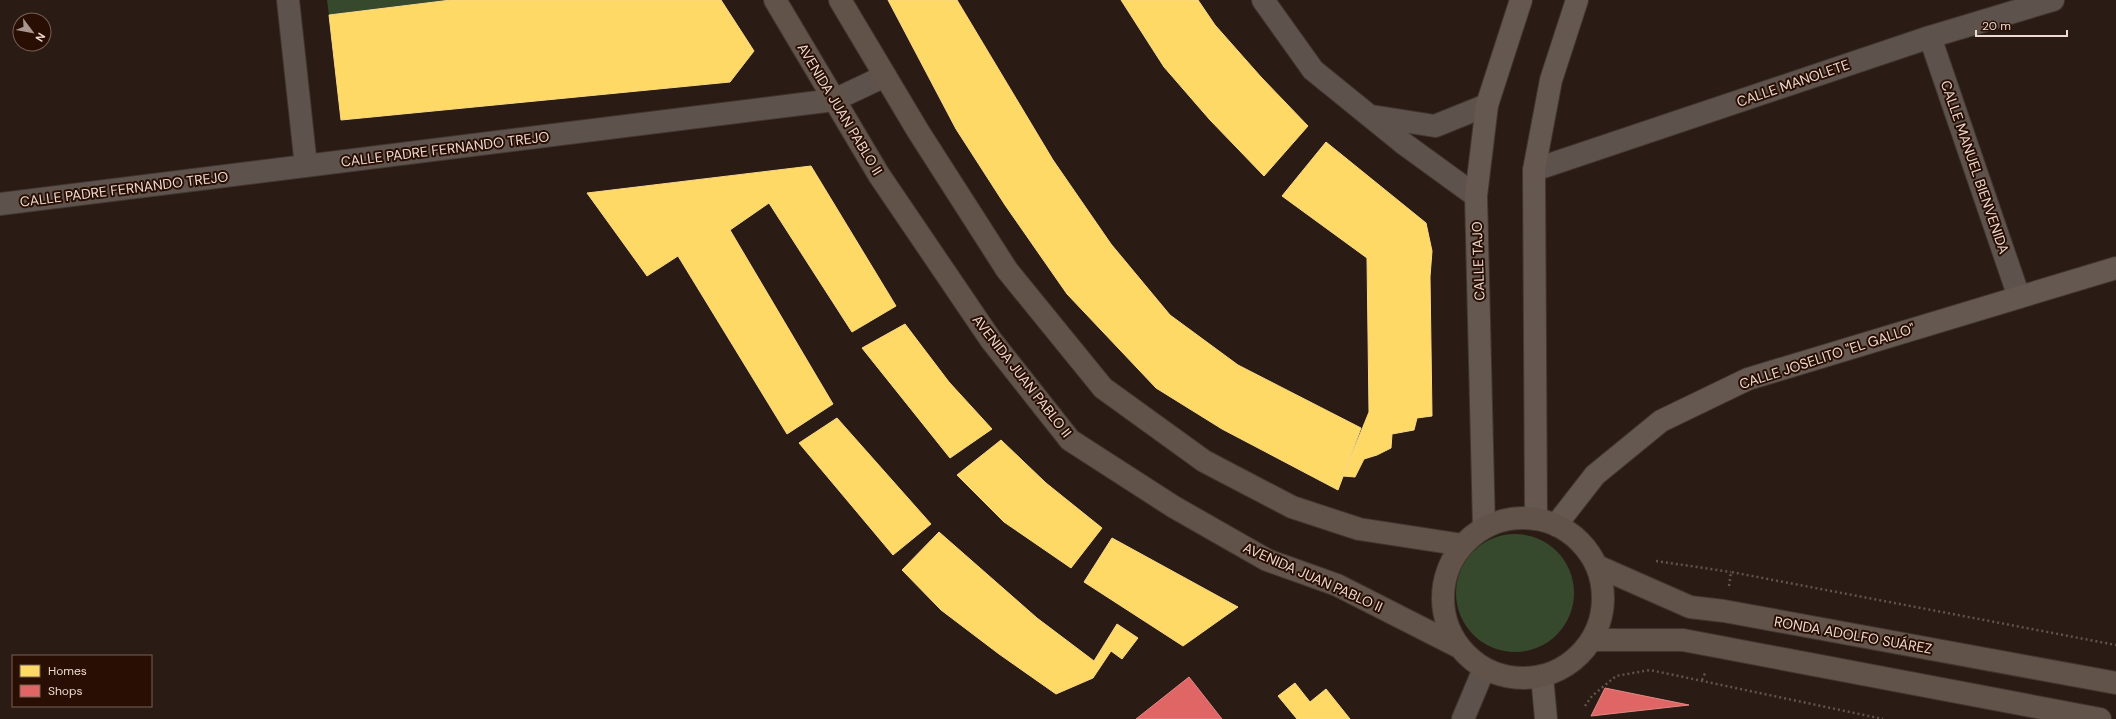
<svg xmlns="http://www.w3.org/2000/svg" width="2116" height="719" font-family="'DM Sans',sans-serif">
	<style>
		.green { fill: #37492c }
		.homes { fill: #ffd966; stroke: #fad986 }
		.shops { fill: #e06666; stroke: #e48886 }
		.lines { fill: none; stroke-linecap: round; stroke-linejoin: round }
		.street-casing { stroke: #423630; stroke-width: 24 }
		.secondary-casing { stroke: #423630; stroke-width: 24 }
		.primary-casing { stroke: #423630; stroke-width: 24 }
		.path { stroke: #60544f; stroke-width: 2.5; stroke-dasharray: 2 3; stroke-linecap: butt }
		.street { stroke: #5e524d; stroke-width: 22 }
		.secondary { stroke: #645850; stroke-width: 22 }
		.primary { stroke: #61534a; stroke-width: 22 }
		.labels { text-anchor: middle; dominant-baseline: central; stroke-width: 4; stroke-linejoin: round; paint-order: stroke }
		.street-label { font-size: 14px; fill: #edd9d1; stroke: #290f03 }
	</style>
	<rect width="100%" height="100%" fill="#2a1c14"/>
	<path class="green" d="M327,0H451L329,15Z
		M1456 593a59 59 0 1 1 118 0a59 59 0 1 1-118 0Z"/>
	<path class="homes" d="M451,0H721L754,51L730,82L341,120L329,15Z
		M888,0H957L1053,160L1111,244L1170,315L1238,365L1361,428L1338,490L1222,429L1156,388L1067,294L1005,205L956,129Z
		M1121,0H1198L1215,25L1261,77L1308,126L1264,176L1210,120L1164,67Z
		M1326,142L1426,223L1432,251L1430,277L1432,416L1417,418L1414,430L1392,434L1391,448L1377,455L1364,459L1355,477L1343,476L1369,412L1367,258L1282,196Z
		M811,166L896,306L852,332L769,203L730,230L833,404L787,434L678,256L647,276L587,193Z
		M905,324L949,382L992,429L950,458L862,348Z
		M837,418L931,524L893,555L799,443Z
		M1001,440L1046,483L1102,528L1071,568L1004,522L957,475Z
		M939,532L1037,618L1094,661L1117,624L1138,638L1122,659L1111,651L1093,678L1056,694L999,654L941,610L902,570Z
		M1112,538L1238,607L1183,646L1084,582Z
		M1295,683L1310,702L1326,689L1350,719H1297L1278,696Z"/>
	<path class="shops" d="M1189,677L1222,719H1136Z
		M1605,688L1689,705L1591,716Z"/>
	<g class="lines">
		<defs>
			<path id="street" d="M288,0L306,166
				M1263,0L1313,70L1403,143L1476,196
				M1930,37L2019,297
				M1371,116L1435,126L1487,105
				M1534,170L1930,37L2053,0
				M0,204L834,100L885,76
				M1463,719L1484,669"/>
			<path id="secondary" d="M1536,519L1534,170L1551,80L1577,0
				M1556,525L1595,475L1661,421L1748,379L2116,268
				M1484,528L1476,196L1487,105L1521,0
				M1542,676L1546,719"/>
			<path id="primary" d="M775,0L879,175L991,340L1070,440L1174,507L1267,560L1337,585L1459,647
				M840,0L918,131L1007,270L1103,388L1204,461L1292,507L1359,529L1463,545
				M1443 598a80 80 0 1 1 160 0a80 80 0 1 1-160 0Z
				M1597,566L1690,607L1724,611L2116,683
				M1592,640H1683L2100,719"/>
		</defs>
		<use href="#street" class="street-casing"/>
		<use href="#secondary" class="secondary-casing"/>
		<use href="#primary" class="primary-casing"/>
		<path class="path" d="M1656,561L1731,572
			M1729,586L1731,572L2116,645
			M1702,680L1706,671
			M1585,706L1592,696L1616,676L1650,670L1883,719"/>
		<use href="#street" class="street"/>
		<use href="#secondary" class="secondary"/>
		<use href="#primary" class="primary"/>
	</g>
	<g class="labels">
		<g class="street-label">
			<text transform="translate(1793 83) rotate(-19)">CALLE MANOLETE</text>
			<text transform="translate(840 109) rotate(59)">AVENIDA JUAN PABLO II</text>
			<text transform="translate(445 149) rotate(-7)">CALLE PADRE FERNANDO TREJO</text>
			<text transform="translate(1975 167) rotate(71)">CALLE MANUEL BIENVENIDA</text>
			<text transform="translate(124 189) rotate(-7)">CALLE PADRE FERNANDO TREJO</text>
			<text transform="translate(1478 261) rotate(-92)">CALLE TAJO</text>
			<text transform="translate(1827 356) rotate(-18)">CALLE JOSELITO "EL GALLO"</text>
			<text transform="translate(1022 376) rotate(52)">AVENIDA JUAN PABLO II</text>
			<text transform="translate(1313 577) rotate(24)">AVENIDA JUAN PABLO II</text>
			<text transform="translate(1853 635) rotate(10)">RONDA ADOLFO SUÁREZ</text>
		</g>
	</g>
	<rect x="12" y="655" width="140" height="52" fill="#290f03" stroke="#776055"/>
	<rect x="20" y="665" width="20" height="12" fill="#ffd966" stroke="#776055"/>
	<text x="48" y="675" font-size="12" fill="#edd9d1">Homes</text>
	<rect x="20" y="685" width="20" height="12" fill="#e06666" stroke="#776055"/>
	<text x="48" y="695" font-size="12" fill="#edd9d1">Shops</text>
	<g transform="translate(32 32) rotate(122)"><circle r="19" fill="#290f03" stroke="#776055"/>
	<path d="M0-3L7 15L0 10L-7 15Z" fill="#a9978f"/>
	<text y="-6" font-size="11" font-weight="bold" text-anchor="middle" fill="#edd9d1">N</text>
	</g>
	<path d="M1976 30v6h91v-6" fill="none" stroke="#edd9d1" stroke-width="2"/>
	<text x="1982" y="30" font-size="12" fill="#edd9d1" stroke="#290f03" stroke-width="3" paint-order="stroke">20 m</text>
</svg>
